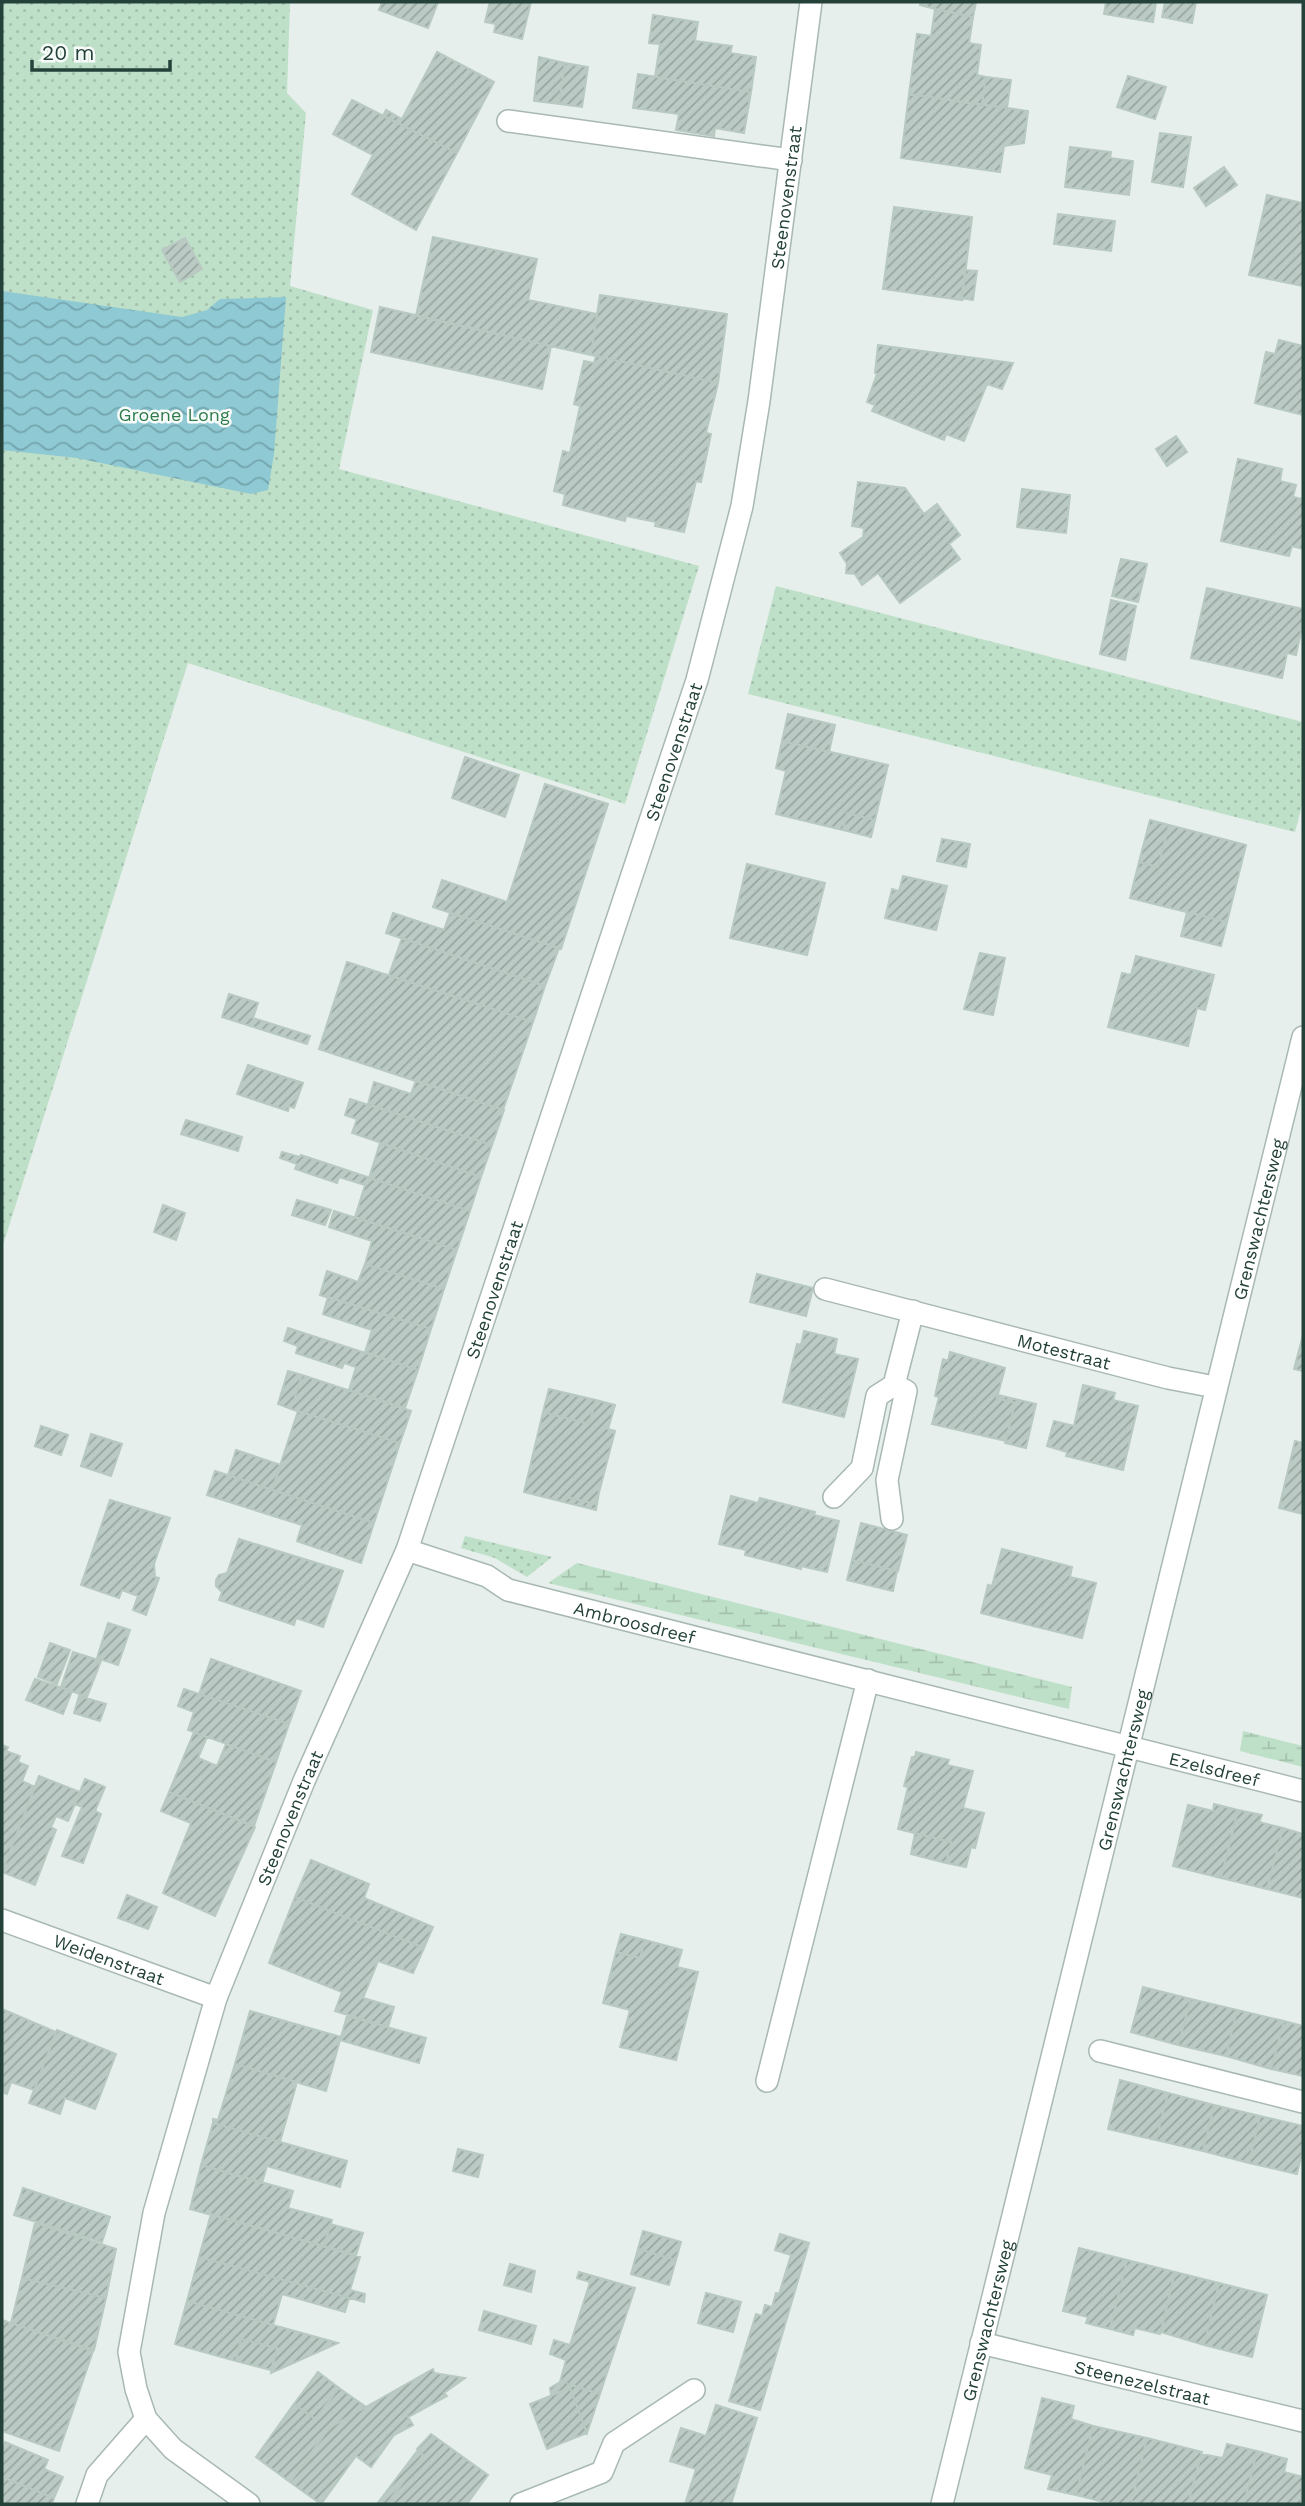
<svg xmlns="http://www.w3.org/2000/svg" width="1305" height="2506" font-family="'Work Sans',sans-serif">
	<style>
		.grass { fill: url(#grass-dots) }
		.wetland { fill: url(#wetland-marsh) }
		.water { fill: url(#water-waves) }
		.building { fill: url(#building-hatch); stroke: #b8c9c2; stroke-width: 2 }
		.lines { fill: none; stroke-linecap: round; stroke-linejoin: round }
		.lane-casing { stroke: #a8b8b2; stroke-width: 24 }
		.street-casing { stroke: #a8b8b2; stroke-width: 24 }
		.lane { stroke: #fff; stroke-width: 21 }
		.street { stroke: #fff; stroke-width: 21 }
		.labels { text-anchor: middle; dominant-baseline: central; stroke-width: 5; stroke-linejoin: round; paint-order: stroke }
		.street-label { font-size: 18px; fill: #24423a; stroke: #f7fbf9 }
		.park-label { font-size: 18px; fill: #2d7a4b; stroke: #f7fbf9 }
	</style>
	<defs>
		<pattern id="grass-dots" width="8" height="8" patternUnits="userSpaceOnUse" patternTransform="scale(1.75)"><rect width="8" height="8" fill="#bfe0c8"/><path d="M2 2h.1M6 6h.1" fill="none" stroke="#a4c1ad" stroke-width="1.8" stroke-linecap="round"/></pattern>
		<pattern id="wetland-marsh" width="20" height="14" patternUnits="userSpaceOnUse" patternTransform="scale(1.75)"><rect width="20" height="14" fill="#bfe0c8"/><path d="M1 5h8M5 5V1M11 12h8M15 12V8" fill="none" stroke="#a4c1ad"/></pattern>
		<pattern id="water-waves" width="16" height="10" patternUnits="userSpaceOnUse" patternTransform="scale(1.75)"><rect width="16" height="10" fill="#8ec9d4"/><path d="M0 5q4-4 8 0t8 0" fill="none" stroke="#74a5ad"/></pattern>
		<pattern id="building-hatch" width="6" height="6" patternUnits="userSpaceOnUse" patternTransform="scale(1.75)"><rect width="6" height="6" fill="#bbcac4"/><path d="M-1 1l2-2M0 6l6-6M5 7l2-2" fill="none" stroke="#98a6a0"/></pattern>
	</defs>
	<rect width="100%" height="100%" fill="#e6efeb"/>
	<path class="grass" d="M2,2H290L287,93L306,113L290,286L373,310L339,469L699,566L625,804L188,663L2,1248Z
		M776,586L1303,722V801L1295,832L748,694Z
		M465,1536L552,1557L527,1577L495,1558L461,1548Z"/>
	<path class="wetland" d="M577,1563L1072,1687L1069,1709L548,1583Z
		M1243,1731L1303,1746V1767L1240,1751Z"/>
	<path class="water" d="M2,291L182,317L207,310L220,299L286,297L274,454L268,490L251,494L77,458L2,450Z"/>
	<path class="building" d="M382,2H438L428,28L379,10Z
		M490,2H531L522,39L494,32L496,24L485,22Z
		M921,2H976L973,17L935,9L920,5Z
		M1106,2H1156L1153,22L1104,14Z
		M1165,2H1196L1192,23L1162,17Z
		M935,9L973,17L969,43L981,45L977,75L986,77L982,105L909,94L917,34L931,36Z
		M653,15L698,22L695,41L732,46L730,53L756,57L751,92L655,77L660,44L649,43Z
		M437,52L494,82L457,153L383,116L386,110L402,119Z
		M539,57L565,63L559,104L534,101Z
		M565,63L588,67L582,107L559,104Z
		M638,74L751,92L744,133L715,128L714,136L676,130L679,114L633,108Z
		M1128,76L1166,87L1155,119L1117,107Z
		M986,77L1011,80L1007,108L982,105Z
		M909,94L1028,111L1024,143L1004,146L1000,172L901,158Z
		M352,100L457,153L416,230L352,194L373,155L333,134Z
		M1160,133L1191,137L1183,187L1152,182Z
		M1070,147L1111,152L1110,158L1133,161L1129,195L1065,187Z
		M1224,167L1237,185L1206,206L1194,188Z
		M1267,195L1303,203V286L1249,275Z
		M894,207L972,217L962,300L883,289Z
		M1058,214L1115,221L1111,251L1054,244Z
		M433,237L537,259L528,300L597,314L591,355L416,316Z
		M185,238L202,269L180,282L162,250Z
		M965,270L977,271L973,300L961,298Z
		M600,295L727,314L718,383L591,355Z
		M380,307L551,346L542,389L371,352Z
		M1279,340L1303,346V415L1255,403L1266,352L1275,354Z
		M878,345L1013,363L1002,389L987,384L964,441L946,434L944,440L872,411L875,405L867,402L877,374L875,373Z
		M596,356L718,383L706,433L711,434L701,482L696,481L684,532L655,526L656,522L626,516L625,521L563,505L565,494L554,491L563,451L570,453L580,406L574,404L584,361L594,363Z
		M1176,436L1187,452L1167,466L1156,449Z
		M1238,459L1282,469L1280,481L1296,485L1293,497L1303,499V549L1292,546L1289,556L1221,541Z
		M858,482L905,488L924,514L937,504L960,535L949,544L960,559L900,603L878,573L862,585L855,574L846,573L847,564L840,553L863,537L864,528L852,526Z
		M1022,489L1070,495L1066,533L1017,527Z
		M1121,559L1147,564L1138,602L1112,596Z
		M1207,588L1303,609V623L1296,655L1287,653L1282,678L1191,658Z
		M1111,600L1136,606L1125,660L1100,654Z
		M788,714L835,725L829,752L782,741Z
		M782,741L888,765L875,820L847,813L843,830L776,814L786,771L776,768Z
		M465,757L519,775L505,817L452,798Z
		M545,784L608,804L561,949L433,907L442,880L507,902Z
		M847,813L875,820L871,837L843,830Z
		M1150,820L1169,825L1158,867L1139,862Z
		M1169,825L1246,845L1227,922L1130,898L1139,862L1158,867Z
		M942,839L970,844L966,867L937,861Z
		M747,864L825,883L807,955L730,938Z
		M903,876L947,886L936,930L885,918L892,889L899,891Z
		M1187,912L1227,922L1221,946L1181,936Z
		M393,913L444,930L450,913L559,948L545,986L386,933Z
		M402,938L545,986L533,1022L389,975Z
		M980,953L1005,958L993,1015L964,1009Z
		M1136,956L1214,975L1205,1010L1197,1008L1188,1046L1108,1027L1122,973L1131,975Z
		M347,962L533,1022L503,1110L319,1049Z
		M229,994L258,1003L253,1018L310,1036L307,1044L222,1017Z
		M248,1065L303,1083L294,1108L289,1106L288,1111L237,1094Z
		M416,1080L504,1110L492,1145L368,1104L374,1082L411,1094Z
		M350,1099L492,1145L481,1177L352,1133L357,1119L345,1115Z
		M186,1120L242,1137L238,1151L181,1134Z
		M380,1143L481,1177L470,1211L369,1178Z
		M282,1152L300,1157L301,1155L470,1211L457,1250L355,1217L365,1185L339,1177L337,1183L295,1169L297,1164L280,1158Z
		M297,1200L331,1210L325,1225L292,1215Z
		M163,1205L185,1213L176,1240L154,1232Z
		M334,1211L457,1250L444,1289L365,1264L372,1241L329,1227Z
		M365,1264L444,1289L431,1329L320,1295L327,1271L358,1282Z
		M757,1274L813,1288L806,1316L750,1302Z
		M328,1297L431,1329L418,1370L365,1352L372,1330L323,1314Z
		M288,1328L418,1370L405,1408L349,1390L356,1367L344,1363L342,1368L296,1353L298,1346L284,1341Z
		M804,1331L837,1339L834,1354L858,1359L844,1417L783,1402L797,1344L801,1345Z
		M1303,1335V1371L1294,1369Z
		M950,1352L1005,1368L997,1398L1015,1403L1006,1441L932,1424L939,1397L935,1396L943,1359L948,1361Z
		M288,1371L302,1375L291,1409L278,1404Z
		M302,1375L411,1411L400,1443L291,1409Z
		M1083,1385L1115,1393L1113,1400L1138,1406L1123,1470L1066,1456L1067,1452L1047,1446L1054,1421L1074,1426Z
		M549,1389L596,1400L589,1424L543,1412Z
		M998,1395L1036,1404L1026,1448L1005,1443L1015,1403L997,1398Z
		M596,1400L615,1405L608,1429L615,1431L596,1504L566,1497L564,1502L524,1492L543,1412L589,1424Z
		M298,1411L400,1443L374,1523L272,1490Z
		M41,1426L68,1435L61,1455L35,1446Z
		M91,1434L122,1444L111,1476L81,1466Z
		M1295,1441L1303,1443V1514L1279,1508Z
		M236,1450L281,1465L272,1490L228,1475Z
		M215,1471L374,1523L361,1563L297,1541L302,1525L207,1495Z
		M600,1486L596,1510L564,1502L566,1497L596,1504Z
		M731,1496L758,1503L760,1498L815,1512L814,1515L839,1521L827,1572L801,1566V1569L745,1555L746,1550L719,1544Z
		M110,1500L170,1518L154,1564L155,1577L159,1578L146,1615L133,1610L138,1596L122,1590L119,1598L81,1585Z
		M861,1523L907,1535L898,1571L852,1560Z
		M239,1539L343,1571L323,1627L296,1618L294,1625L219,1600L222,1592L216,1586V1580L219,1575L227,1573Z
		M1002,1549L1072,1567L1070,1577L1096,1583L1082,1638L981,1613L988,1585L992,1586Z
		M852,1560L897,1571L893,1591L847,1580Z
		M108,1623L130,1630L118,1665L97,1658Z
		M50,1643L70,1650L57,1684L38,1677Z
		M73,1652L101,1661L87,1697L61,1687Z
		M211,1659L301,1691L289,1724L199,1694Z
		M35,1679L72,1691L63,1714L26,1700Z
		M184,1689L289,1724L276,1762L188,1730L194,1712L178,1706Z
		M79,1696L106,1704L100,1721L74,1713Z
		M194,1732L207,1737L198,1758L217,1766L226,1744L276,1762L254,1826L169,1792Z
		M2,1745L8,1747L2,1763Z
		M6,1751L20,1756L18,1762L28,1766L22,1781L35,1787L2,1872V1763Z
		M916,1752L949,1760L947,1765L973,1771L963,1808L984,1813L975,1848L971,1847L966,1867L946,1863L951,1842L898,1829L908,1787L904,1786L912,1757H915Z
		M39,1776L80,1792L68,1821L56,1816L51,1827L56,1830L35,1885L2,1872Z
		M85,1779L105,1787L95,1811L101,1814L83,1863L62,1856L82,1807L75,1804Z
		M169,1792L255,1827L215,1916L163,1893L191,1823L161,1811Z
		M1214,1804L1238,1810L1221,1878L1173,1866L1188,1805L1213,1811Z
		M1238,1810L1262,1815L1259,1822L1283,1828L1267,1889L1221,1878Z
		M1283,1828L1303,1834V1898L1267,1889Z
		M915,1833L951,1842L946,1863L911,1854Z
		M311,1860L369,1884L364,1898L433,1927L424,1948L295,1897Z
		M127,1895L157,1907L148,1929L118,1918Z
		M295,1897L424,1948L413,1973L378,1961L363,1998L394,2007L388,2027L335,2011L342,1992L269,1963Z
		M621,1934L645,1940L640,1958L616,1952Z
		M645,1940L682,1950L677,1967L698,1972L676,2060L620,2047L630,2010L603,2003L616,1952L640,1958Z
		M1143,1987L1191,1999L1178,2045L1131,2032Z
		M1191,1999L1237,2010L1226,2056L1178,2045Z
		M2,2009L56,2032L34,2090L11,2082L7,2094L2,2092Z
		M1237,2010L1284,2021L1271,2069L1226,2056Z
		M250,2011L341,2037L347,2016L426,2038L419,2063L340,2040L326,2091L235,2064Z
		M1284,2021L1303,2026V2076L1271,2069Z
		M57,2030L116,2054L95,2109L65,2098L60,2114L29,2103Z
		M235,2064L297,2082L280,2142L213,2123V2119L218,2120Z
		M1120,2080L1168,2093L1156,2140L1108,2129Z
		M1168,2093L1214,2105L1203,2151L1156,2140Z
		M1214,2105L1260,2116L1249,2163L1203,2151Z
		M1260,2116L1303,2126V2149L1297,2174L1249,2163Z
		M213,2123L347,2161L340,2187L267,2166L262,2183L201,2165Z
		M458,2149L483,2155L478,2177L453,2171Z
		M201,2165L293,2191L288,2208L332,2220L324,2246L190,2209Z
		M23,2188L110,2217L102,2242L14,2215Z
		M211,2214L360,2257L350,2290L365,2294L364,2302L199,2257Z
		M35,2223L116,2249L106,2298L22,2278Z
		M330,2224L363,2233L356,2255L324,2246Z
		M643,2231L681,2242L676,2260L638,2249Z
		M780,2234L809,2243L760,2410L729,2401L756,2314L762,2316L765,2305L772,2307L776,2293L779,2294L791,2255L775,2250Z
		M1079,2248L1127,2260L1110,2329L1086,2323L1088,2317L1063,2311Z
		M638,2249L676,2260L669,2285L631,2274Z
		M199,2257L349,2298L345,2312L282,2294L273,2325L187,2301Z
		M1127,2260L1175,2272L1160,2334L1135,2328L1133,2335L1110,2329Z
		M510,2264L535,2271L531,2292L504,2285Z
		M579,2272L635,2288L600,2394L568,2384L570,2388L551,2395L550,2388L560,2382L566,2360L550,2354L554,2340L570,2345L590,2282L577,2278Z
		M1175,2272L1219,2283L1204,2345L1161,2332Z
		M22,2278L106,2298L94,2350L11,2323Z
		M1219,2283L1267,2295L1252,2357L1204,2345Z
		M706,2293L741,2302L733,2332L698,2323Z
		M187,2301L273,2325L338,2343L271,2373L277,2348L241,2339L236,2361L175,2344Z
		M484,2311L536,2326L531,2344L479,2330Z
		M2,2320L93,2351L59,2451L2,2431Z
		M241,2339L277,2348L271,2370L236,2361Z
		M433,2369L434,2373L465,2378L444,2393L447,2396L408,2417L413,2425L394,2435L371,2467L356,2456L321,2504L290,2482L329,2428Z
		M318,2372L339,2388L315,2419L294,2404Z
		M568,2384L600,2394L587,2433L570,2388Z
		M339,2388L366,2407L329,2428L290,2482L256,2457L294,2404L315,2419Z
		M570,2388L587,2433L547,2449L530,2404Z
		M1042,2398L1074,2406L1071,2419L1093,2426L1076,2495L1048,2489L1052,2475L1025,2468Z
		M716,2405L757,2418L731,2504H685L696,2469L670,2461L681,2428L706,2436Z
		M1093,2426L1147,2438L1131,2504H1112L1076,2495Z
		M431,2434L488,2475L467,2504H387L423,2455L417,2449Z
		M1147,2438L1202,2452L1188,2504H1131Z
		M5,2442L48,2460L44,2469L63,2477L54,2498L2,2477V2450Z
		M1227,2444L1257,2451L1244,2504H1188L1201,2454L1223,2458Z
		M418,2450L423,2455L387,2504H377Z
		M1257,2451L1287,2459L1284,2472L1303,2477L1301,2504H1244Z
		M2,2477L54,2498L52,2504H2Z"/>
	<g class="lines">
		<defs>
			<path id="lane" d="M508,121L791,160
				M834,1497L862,1468L877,1396L894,1385L906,1391L887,1480L892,1519
				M1100,2051L1303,2102
				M521,2504L602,2472L614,2443L694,2390"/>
			<g id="street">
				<path id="s1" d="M825,1289L1168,1378L1215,1387"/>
				<path d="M894,1385L913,1311"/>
				<path id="s2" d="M407,1550L487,1576L508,1590L1303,1791"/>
				<path id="s3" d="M2,1920L216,1998"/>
				<path d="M767,2081L868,1680"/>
				<path id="s4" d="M981,2343L1303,2421"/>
				<path d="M87,2504L97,2475L146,2419"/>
				<path id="s5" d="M249,2504L173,2449L146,2419L136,2389L129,2352L154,2213L216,1998L304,1781L407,1550L697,680L742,506L759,401L811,2"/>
				<path id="s6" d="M942,2504L1303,1037"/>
			</g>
		</defs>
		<use href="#lane" class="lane-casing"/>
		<use href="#street" class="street-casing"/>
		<use href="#lane" class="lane"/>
		<use href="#street" class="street"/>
	</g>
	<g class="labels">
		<g class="street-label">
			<text stroke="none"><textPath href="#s5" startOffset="2464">Steenovenstraat</textPath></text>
			<text stroke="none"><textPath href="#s5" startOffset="1897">Steenovenstraat</textPath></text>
			<text stroke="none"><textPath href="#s6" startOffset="1323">Grenswachtersweg</textPath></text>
			<text stroke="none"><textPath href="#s5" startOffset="1330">Steenovenstraat</textPath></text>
			<text stroke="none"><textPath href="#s1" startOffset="247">Motestraat</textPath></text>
			<text stroke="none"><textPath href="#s2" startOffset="240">Ambroosdreef</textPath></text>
			<text stroke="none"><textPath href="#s2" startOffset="838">Ezelsdreef</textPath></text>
			<text stroke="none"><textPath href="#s6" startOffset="756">Grenswachtersweg</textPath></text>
			<text stroke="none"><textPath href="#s5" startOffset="763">Steenovenstraat</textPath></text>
			<text stroke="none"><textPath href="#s3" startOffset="114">Weidenstraat</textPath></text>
			<text stroke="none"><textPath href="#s6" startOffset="189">Grenswachtersweg</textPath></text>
			<text stroke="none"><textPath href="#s4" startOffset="166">Steenezelstraat</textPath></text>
		</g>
		<g class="park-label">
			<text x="174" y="414">Groene Long</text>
		</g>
	</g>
	<rect width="1305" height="2506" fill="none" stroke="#24423a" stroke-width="7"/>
	<path d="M32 60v10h138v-10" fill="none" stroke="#24423a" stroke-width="3.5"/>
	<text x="42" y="60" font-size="21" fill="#24423a" stroke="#f7fbf9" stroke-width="5" paint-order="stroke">20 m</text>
</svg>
